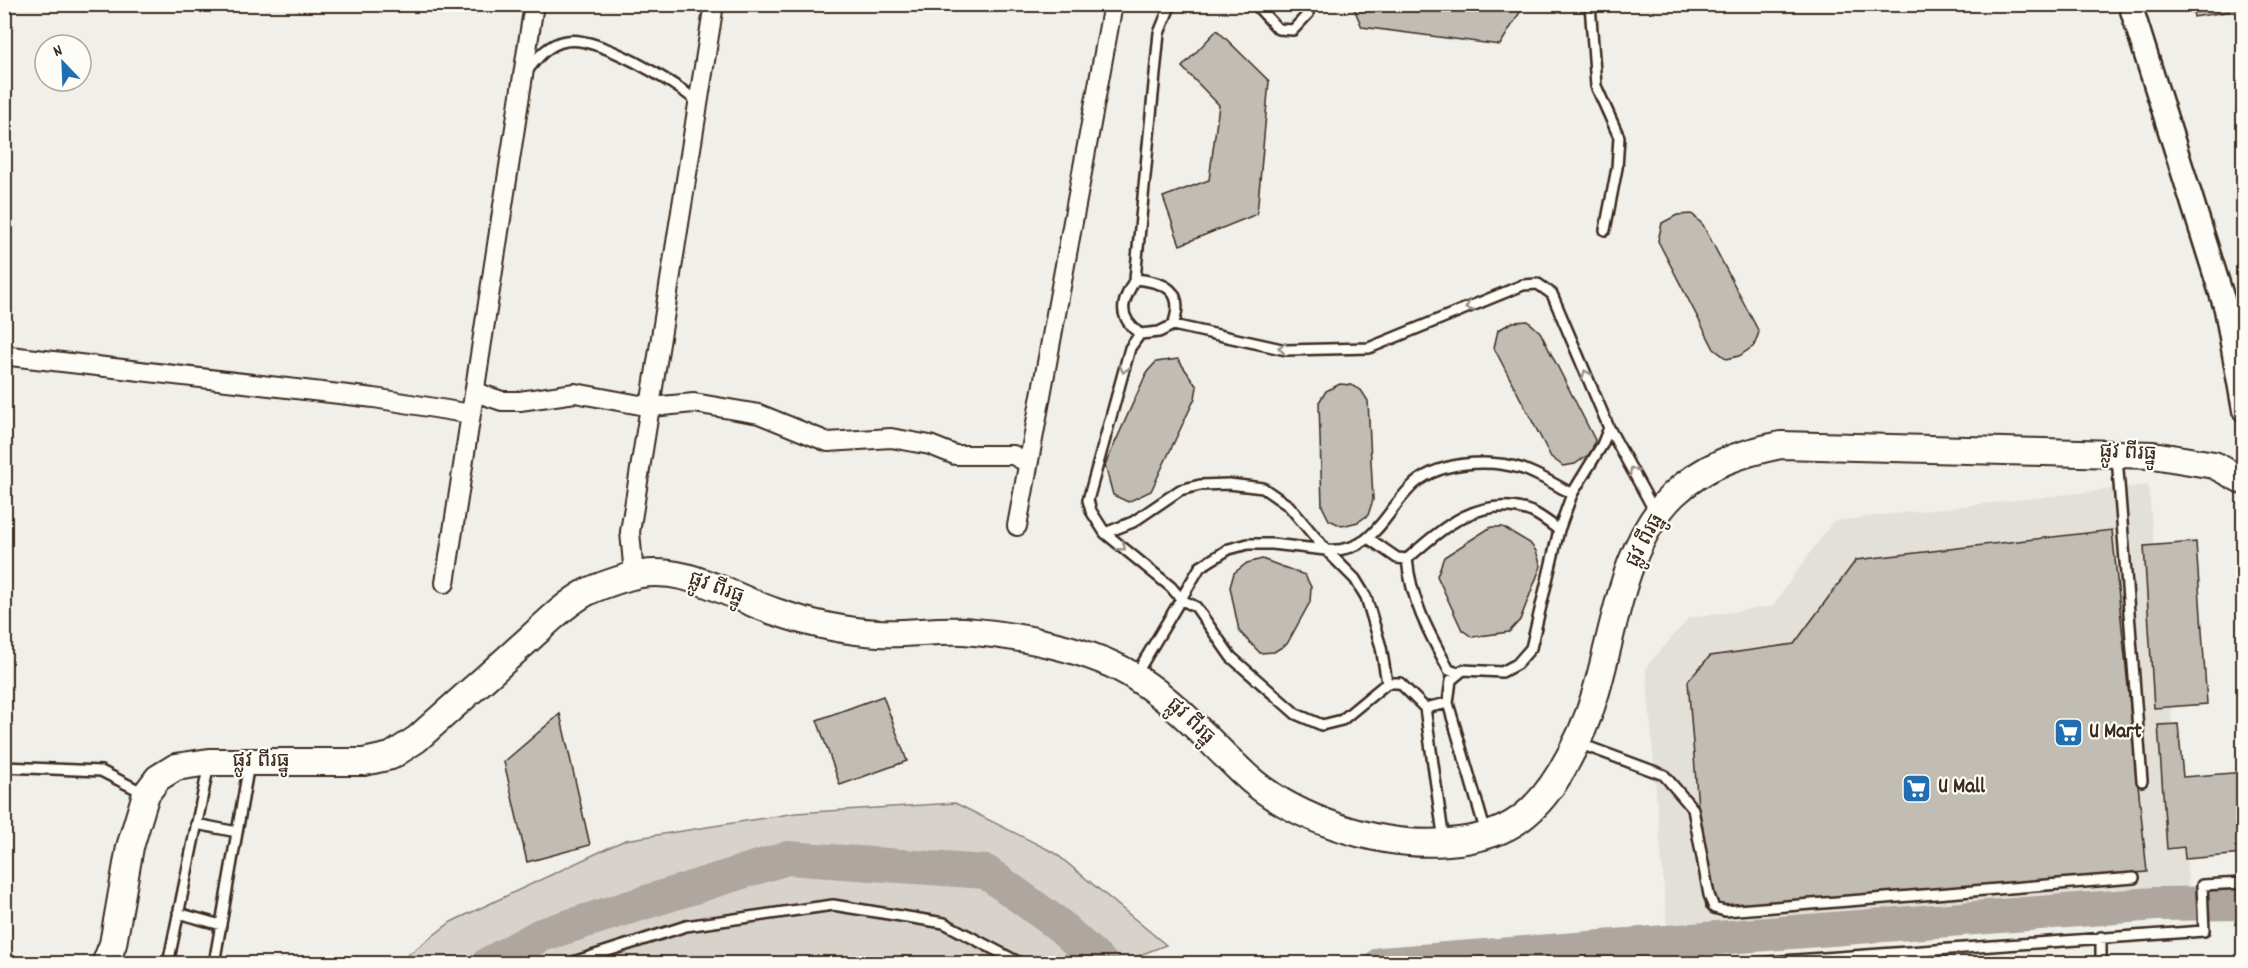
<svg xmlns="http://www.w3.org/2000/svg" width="2248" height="968" font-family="Dekko,'Noto Sans Khmer',sans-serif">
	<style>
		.built { fill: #e3e0da }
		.green { fill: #d7d2cc; stroke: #897e75; stroke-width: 1.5 }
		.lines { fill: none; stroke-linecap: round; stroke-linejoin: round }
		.river { stroke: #aea69f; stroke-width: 34 }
		.building { fill: #c1bcb4; stroke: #3b2a1e; stroke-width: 1.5 }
		.service-casing { stroke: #3b2a1e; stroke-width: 14 }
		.minor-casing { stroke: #3b2a1e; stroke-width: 22 }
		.tertiary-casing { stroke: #3b2a1e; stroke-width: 27 }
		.secondary-casing { stroke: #3b2a1e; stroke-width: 30 }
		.service { stroke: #fdfcf7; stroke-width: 9 }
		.minor { stroke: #fdfcf7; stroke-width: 18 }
		.tertiary { stroke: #fdfcf7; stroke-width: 22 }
		.secondary { stroke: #fdfcf7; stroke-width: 26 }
		.oneway { stroke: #9c938a }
		.labels { text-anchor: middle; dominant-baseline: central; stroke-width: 4.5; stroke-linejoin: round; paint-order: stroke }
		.street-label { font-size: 21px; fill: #3b2a1e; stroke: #fdfcf7 }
		.poi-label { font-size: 21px; font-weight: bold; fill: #3b2a1e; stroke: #fdfcf7; text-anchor: start }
	</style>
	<rect width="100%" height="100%" fill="#f1efea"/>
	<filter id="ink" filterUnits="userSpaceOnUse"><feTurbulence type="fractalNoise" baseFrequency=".0167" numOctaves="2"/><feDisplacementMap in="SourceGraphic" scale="12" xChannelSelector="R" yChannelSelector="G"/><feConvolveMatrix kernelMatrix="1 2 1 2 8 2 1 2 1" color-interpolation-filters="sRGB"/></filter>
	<g filter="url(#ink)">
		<path class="built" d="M2148,485L2191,909L1669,952L1646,667L1689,618L1772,606L1833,521Z"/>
		<path class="green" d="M955,803L1055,853L1166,945L1117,964H396L451,922L625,840L796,813Z"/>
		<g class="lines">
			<path class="river" d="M488,964L541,935L787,858L986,872L1059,925L1102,964
				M1381,964L2155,904L2244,903"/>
		</g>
		<path class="building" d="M1352,4H1525L1500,45L1362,27Z
			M2192,4H2244V9L2194,17Z
			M1217,30L1269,81L1257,214L1180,245L1163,197L1209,180L1219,105L1182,67Z
			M1692,214L1703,225L1759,332L1754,346L1739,356L1727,359L1714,349L1658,241L1662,223L1677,215Z
			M1528,321L1540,332L1595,440L1591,453L1575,464L1563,466L1551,457L1494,348L1498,330L1513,322Z
			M1178,359L1197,387L1195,398L1151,491L1128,502L1113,495L1105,465L1147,372L1156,362Z
			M1340,384L1351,385L1361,390L1368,401L1373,500L1368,515L1358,522L1342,526L1329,520L1322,506L1319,402L1326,391Z
			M1491,527H1503L1530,543L1536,551L1541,566L1520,620L1509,632L1472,637L1462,630L1437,576L1444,557Z
			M2112,530L2147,872L1706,908L1688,681L1710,656L1794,644L1856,560Z
			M2196,542L2207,704L2154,708L2144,546Z
			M1262,559L1305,575L1311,587L1310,602L1287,644L1274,652L1260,653L1239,631L1230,587L1234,573L1247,563Z
			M883,696L907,761L840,785L817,720Z
			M560,714L590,845L527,862L504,762Z
			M2178,724L2183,777L2244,772V854L2185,859L2184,847L2167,849L2158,725Z"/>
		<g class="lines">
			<defs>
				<path id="service" d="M1255,4L1278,29L1293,30L1308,14V4
					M1590,4L1596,86L1619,137L1617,168L1605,230
					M527,71C537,58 548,44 566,41C597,35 674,82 698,102
					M1135,279L1159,33L1171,4
					M1140,334C1116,315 1122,303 1135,279C1165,282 1186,290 1173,325
					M2117,457L2142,781
					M1105,533L1133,522L1180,490L1200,485L1229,484L1263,488L1289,506L1326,550C1373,553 1382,517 1410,488C1435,461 1489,458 1523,469C1540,475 1556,485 1572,494
					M1368,538L1397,558L1407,559C1442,528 1481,493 1532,512C1541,516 1551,524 1559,530
					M1407,559C1411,601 1429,633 1449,670L1458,673
					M1135,676L1200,567L1229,549L1248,544H1272L1326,550L1355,579L1366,597L1381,647L1387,683
					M1425,708L1448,703
					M1578,743L1664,775L1693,809L1709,895L1714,908L1725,911L2134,878
					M4,767L101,771L144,793
					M196,824L237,832
					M1486,833L1448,703L1451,680L1463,670L1502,672L1517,664L1531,648L1559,530L1572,494L1602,445L1609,428
					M1444,841L1425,708L1400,683H1387L1342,720L1322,725L1296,714L1231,657L1196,607L1182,600L1171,587L1105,533L1091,511L1088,500L1130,348L1140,334L1159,332L1173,325L1286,350L1369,348L1523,285L1538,284L1552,294L1609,428L1655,512
					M178,913L221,925
					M2101,937V964
					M168,964L209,764
					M214,964L249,764
					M567,964L686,926L833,905L944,923L1022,964
					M1740,964L2204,931L2202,885L2244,883"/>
				<path id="minor" d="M4,352L10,356L374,398L471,414
					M475,392L502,401H520L575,393L651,407L694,403L759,414L828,442L891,438L930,445L955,455H1013L1028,463
					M1017,526L1113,4
					M634,575L630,532L714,4
					M445,583L534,4"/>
				<path id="tertiary" d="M2130,4L2226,309L2244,410"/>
				<path id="secondary" d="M105,964L113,944L130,847L146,794L158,778L176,767L209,762H364L391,756L417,739C451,708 486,678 520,647C542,628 562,606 587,592C599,586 615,581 628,577C681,561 728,596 776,612C808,623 844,631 878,633C906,635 936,629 964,631C1017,635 1094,649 1138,679C1178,705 1207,739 1241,771C1290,819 1380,848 1448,842C1502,838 1532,819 1560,773C1575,748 1587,723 1595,695C1615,629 1622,546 1673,495C1703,466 1740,453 1781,445L2153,455L2214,465L2244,481"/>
			</defs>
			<use href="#service" class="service-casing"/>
			<use href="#minor" class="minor-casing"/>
			<use href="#tertiary" class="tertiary-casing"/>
			<use href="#secondary" class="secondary-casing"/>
			<use href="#service" class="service"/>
			<use href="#minor" class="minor"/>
			<use href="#tertiary" class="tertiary"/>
			<use href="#secondary" class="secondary"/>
		</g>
		<defs><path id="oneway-chevron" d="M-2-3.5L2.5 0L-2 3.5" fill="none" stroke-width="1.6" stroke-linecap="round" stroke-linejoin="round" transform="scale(1.5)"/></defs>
		<g class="oneway">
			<use href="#oneway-chevron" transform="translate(1469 307) rotate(158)"/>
			<use href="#oneway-chevron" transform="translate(1282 348) rotate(-172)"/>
			<use href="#oneway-chevron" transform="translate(1124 369) rotate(105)"/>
			<use href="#oneway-chevron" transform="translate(1586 374) rotate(-113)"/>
			<use href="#oneway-chevron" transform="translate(1633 471) rotate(-119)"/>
			<use href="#oneway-chevron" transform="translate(1122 547) rotate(39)"/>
		</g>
	</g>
	<defs>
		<symbol id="supermarket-square" viewBox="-11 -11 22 22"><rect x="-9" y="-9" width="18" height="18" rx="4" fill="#1f6fb2" stroke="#fdfcf7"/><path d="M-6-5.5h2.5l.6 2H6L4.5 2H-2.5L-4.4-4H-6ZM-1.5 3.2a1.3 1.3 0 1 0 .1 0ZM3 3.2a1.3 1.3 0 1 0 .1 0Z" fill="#fff"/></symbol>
	</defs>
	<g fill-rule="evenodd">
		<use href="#supermarket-square" x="2052" y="716" width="33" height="33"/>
		<use href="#supermarket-square" x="1900" y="772" width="33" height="33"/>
	</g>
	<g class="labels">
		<g class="street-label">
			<text transform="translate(2128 454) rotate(3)">ផ្លូវ ពីរធ្នូ</text>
			<text transform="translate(1646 541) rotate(-62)">ផ្លូវ ពីរធ្នូ</text>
			<text transform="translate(716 589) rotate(20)">ផ្លូវ ពីរធ្នូ</text>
			<text transform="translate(1190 722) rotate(43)">ផ្លូវ ពីរធ្នូ</text>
			<text x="261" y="762">ផ្លូវ ពីរធ្នូ</text>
		</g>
		<g class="poi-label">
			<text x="2089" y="733">U Mart</text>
			<text x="1938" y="788">U Mall</text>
		</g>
	</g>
	<rect width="2248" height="968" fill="none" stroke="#fdfcf7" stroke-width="24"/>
	<rect x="12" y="12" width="2224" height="944" fill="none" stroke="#3b2a1e" stroke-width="2" filter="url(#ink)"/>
	<g transform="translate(63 63) rotate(337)"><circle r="28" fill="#fdfcf7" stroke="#afa8a0" stroke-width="1.5"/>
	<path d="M0-4.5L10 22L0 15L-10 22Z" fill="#1f6fb2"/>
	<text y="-9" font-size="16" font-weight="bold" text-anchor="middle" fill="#3b2a1e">N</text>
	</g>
</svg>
